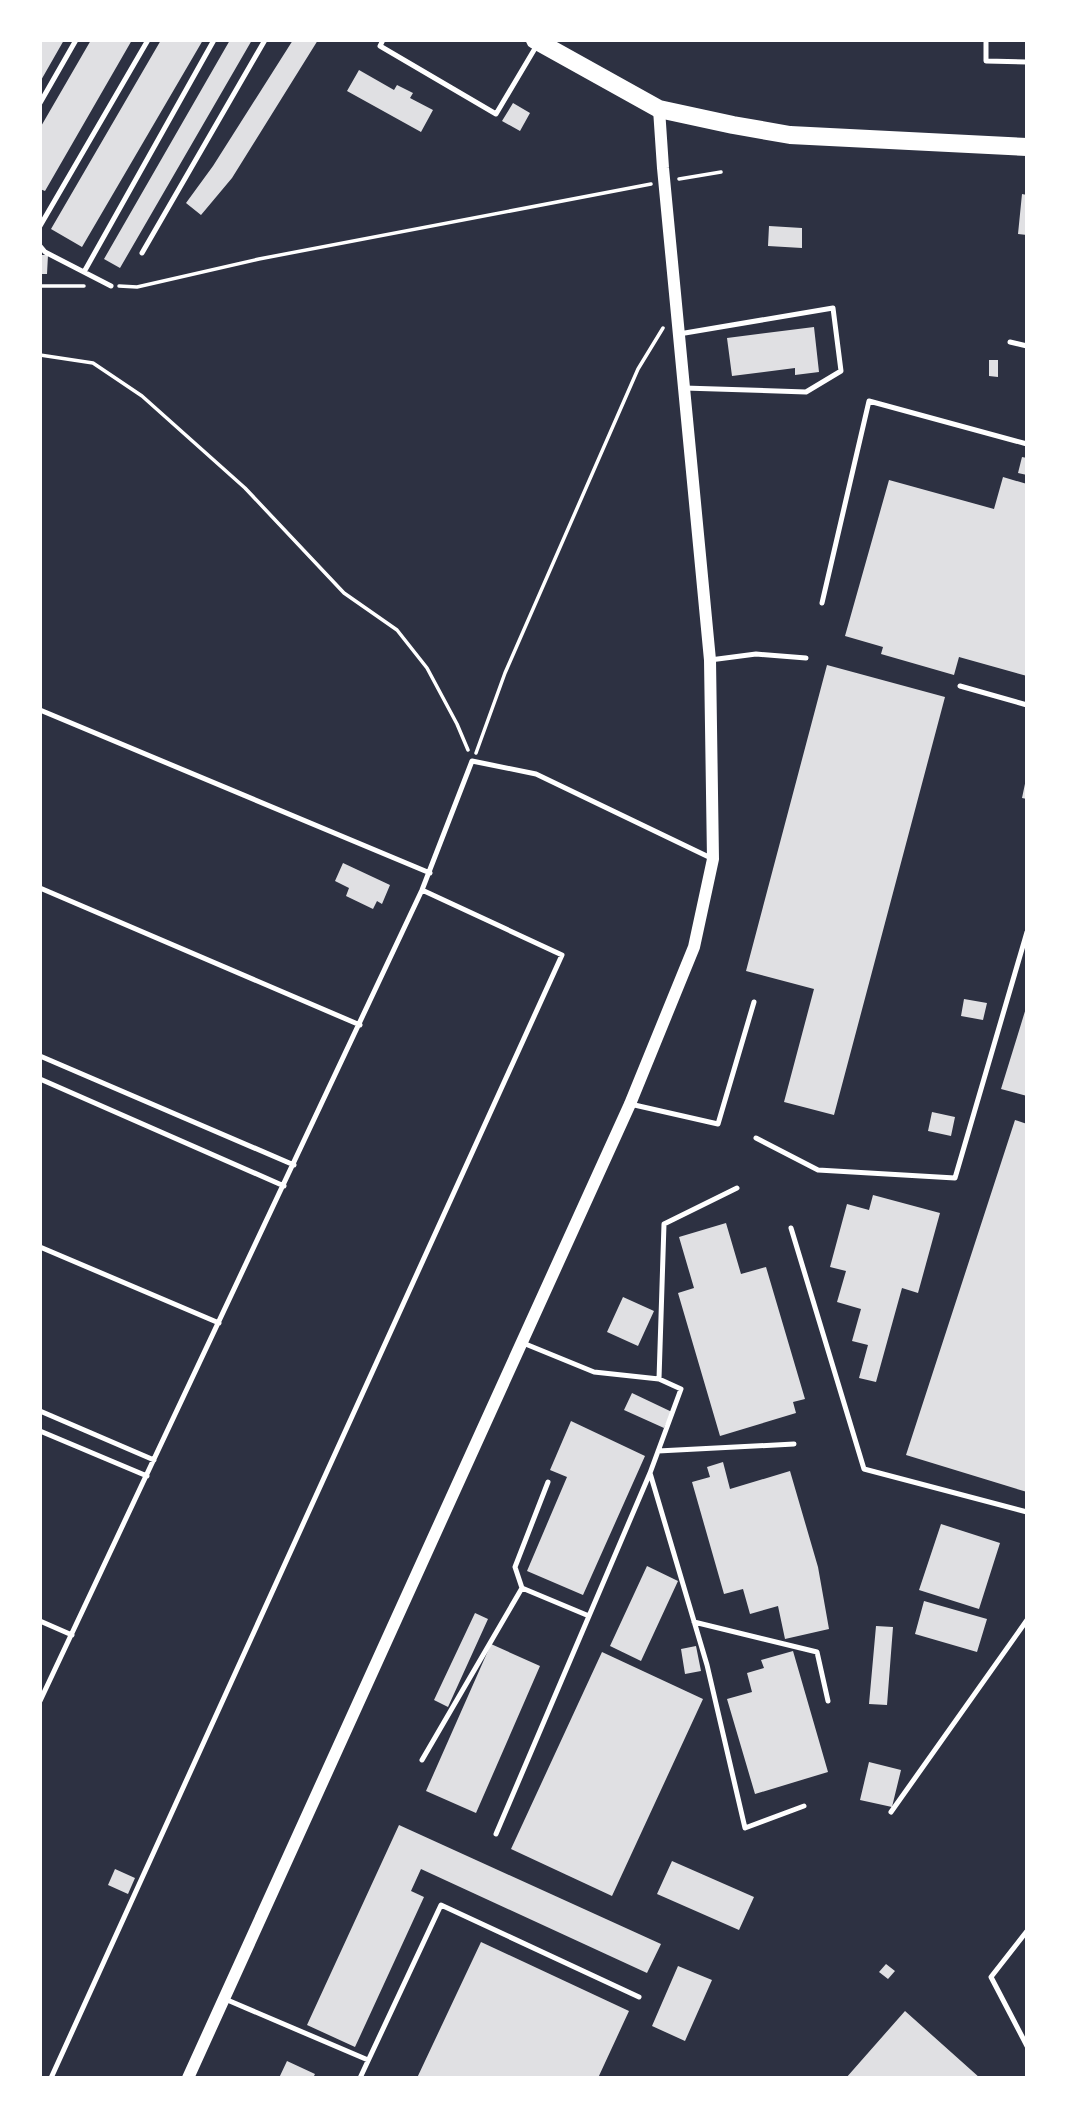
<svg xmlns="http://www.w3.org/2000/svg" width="1067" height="2118" font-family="'Alegreya Sans',sans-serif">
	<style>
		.building { fill: #e0e0e3 }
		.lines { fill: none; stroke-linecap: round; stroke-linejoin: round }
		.path { stroke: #fff; stroke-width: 3.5 }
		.service { stroke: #fff; stroke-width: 5 }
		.tertiary { stroke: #fff; stroke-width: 12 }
		.primary { stroke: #fff; stroke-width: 18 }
	</style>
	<rect width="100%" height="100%" fill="#2d3142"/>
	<path class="building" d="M40,40H64L40,82Z
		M91,40H132L45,191L40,189V128Z
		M161,40H203L82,247L51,229Z
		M230,40H252L120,268L104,259Z
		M293,40H318L232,178L201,215L186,203L213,166Z
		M359,70L394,90L397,85L413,93L410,98L433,110L421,132L347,91Z
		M513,103L530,113L520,131L502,121Z
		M1022,194L1027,195V235L1018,234Z
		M769,226L802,228V248L768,246Z
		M40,255H48L47,274H40Z
		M814,327L819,372L795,375V368L732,376L727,338Z
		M989,360H998V377L989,376Z
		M1022,457L1027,458V475L1018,473Z
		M1003,477L1027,484V676L959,657L954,675L881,654L883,647L845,636L889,480L994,509Z
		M827,665L945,697L834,1115L784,1102L814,989L746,971Z
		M1026,779H1027V799L1022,798Z
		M343,863L390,885L382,904L377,901L373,909L346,896L349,888L335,881Z
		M964,999L987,1003L983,1020L961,1016Z
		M1026,1008H1027V1096L1001,1089Z
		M932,1112L955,1117L951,1136L928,1131Z
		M1015,1120L1027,1124V1492L906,1455Z
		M873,1195L940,1213L918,1293L902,1288L876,1382L859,1378L868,1345L852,1341L861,1309L837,1302L846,1271L830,1267L847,1204L869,1210Z
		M726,1223L741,1274L766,1267L805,1399L793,1402L796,1413L720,1436L678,1293L694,1288L679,1237Z
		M623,1297L654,1311L638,1346L607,1332Z
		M632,1393L672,1412L664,1428L624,1410Z
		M571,1421L645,1456L583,1595L527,1571L567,1477L550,1470Z
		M723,1462L730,1489L790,1471L818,1567L829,1629L785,1639L778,1606L750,1614L743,1589L724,1594L692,1482L710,1477L707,1467Z
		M941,1524L1000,1543L979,1609L919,1590Z
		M647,1566L678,1581L641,1661L610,1646Z
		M924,1601L987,1619L977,1652L915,1634Z
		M475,1613L488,1619L448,1707L434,1700Z
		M876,1626L893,1627L887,1705L869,1704Z
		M491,1644L540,1666L476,1813L426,1791Z
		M696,1646L701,1671L685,1674L681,1649Z
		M793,1651L828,1772L755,1794L727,1699L752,1692L747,1673L764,1668L761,1660Z
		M602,1652L703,1699L612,1896L511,1849Z
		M869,1762L901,1770L892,1807L860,1800Z
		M399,1825L661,1944L647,1973L421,1869L411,1891L424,1897L355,2047L307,2025Z
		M672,1861L754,1897L739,1930L657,1894Z
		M115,1869L135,1878L128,1894L108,1885Z
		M481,1942L629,2011L598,2078H417Z
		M886,1964L895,1971L888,1979L879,1972Z
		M678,1966L712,1980L685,2041L652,2026Z
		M905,2011L980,2078H846Z
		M287,2061L315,2074L313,2078H279Z"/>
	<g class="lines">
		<path class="path" d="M679,179L721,172
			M40,286H84
			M119,286L137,287L259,259L651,184
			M40,355L93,363L142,396L245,488L344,593L397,630L427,668L457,724L468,750
			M476,753L505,673L638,369L663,328"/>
		<path class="service" d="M383,40L380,46L496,114L537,45
			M986,40V61L1027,62
			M40,103L76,40
			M40,226L148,40
			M40,246L45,252L111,286
			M142,253L265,40
			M84,272L214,40
			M679,334L833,308L841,371L806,392L684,388
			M1010,342L1027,346
			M822,603L869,401L1027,444
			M710,660L756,654L806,658
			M960,686L1027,705
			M40,710L430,873
			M40,888L360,1025
			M40,1056L294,1165
			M40,1079L284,1186
			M630,1104L718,1124L754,1002
			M756,1138L818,1170L955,1178L1027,932
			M791,1228L864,1469L1027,1512
			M40,1247L219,1323
			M523,1343L594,1372L659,1379L681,1389L650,1473L707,1665L745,1828L804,1806
			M659,1379L664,1224L737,1188
			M40,1411L154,1460
			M40,1431L147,1476
			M658,1451L794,1444
			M522,1588L515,1567L548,1482
			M40,1621L72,1635
			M694,1622L817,1652L828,1701
			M40,1701L422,890L472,761L536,774L713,859
			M422,1760L522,1588L589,1616
			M891,1812L1027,1620
			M496,1834L650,1473
			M1027,1931L991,1977L1027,2046
			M225,1999L368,2060
			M51,2078L562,955L422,890
			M360,2078L441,1905L639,1997"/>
		<path class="tertiary" d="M188,2078L630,1104L694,947L713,859L710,660L663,168L659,109"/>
		<path class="primary" d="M535,40L659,109L733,125L790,135L1027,147"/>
	</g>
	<rect width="1067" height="2118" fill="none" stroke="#ffffff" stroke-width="84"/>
</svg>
